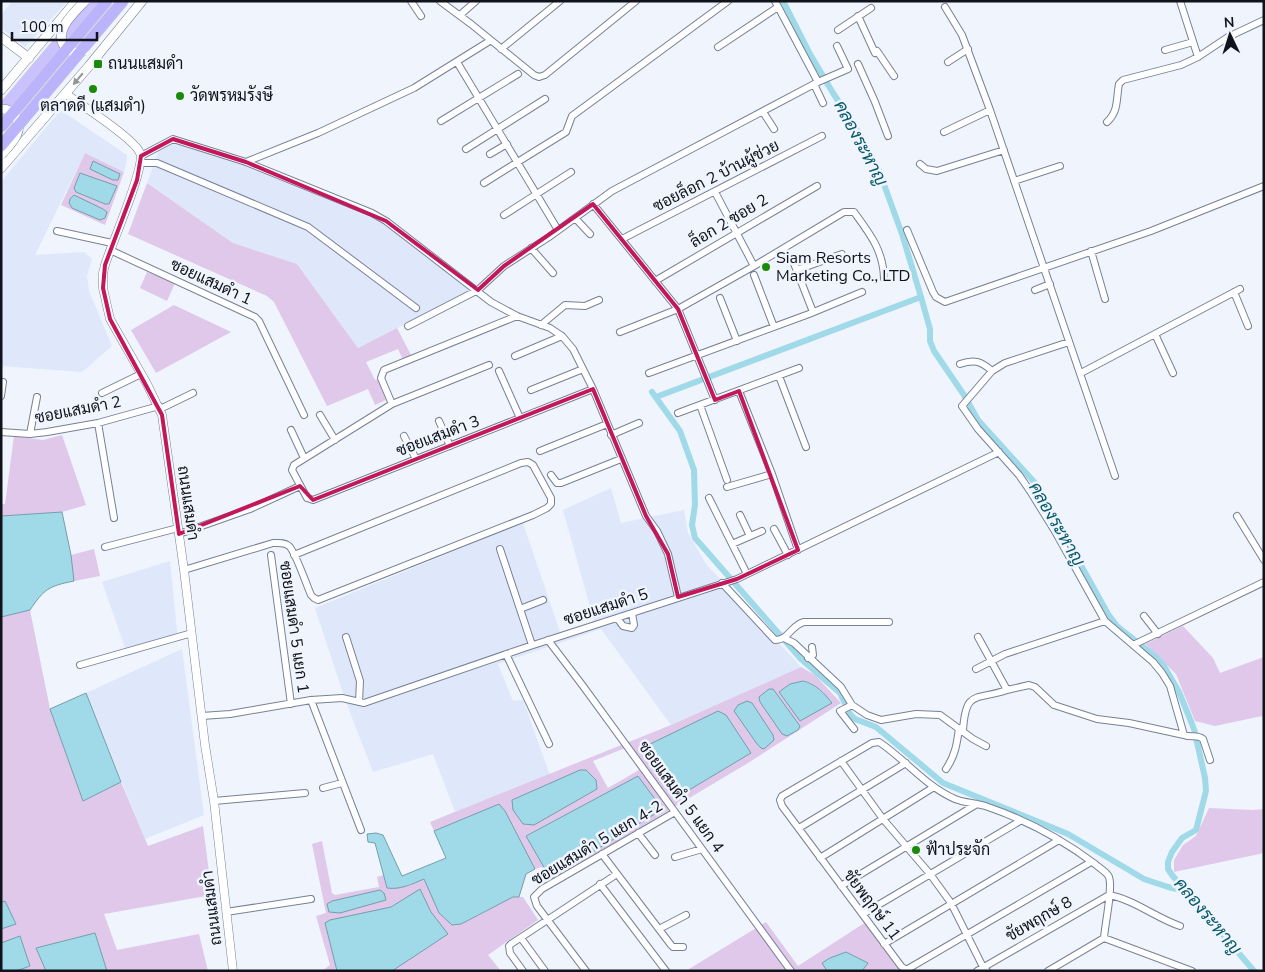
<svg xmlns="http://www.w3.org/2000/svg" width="1265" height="972" font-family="'Nunito Sans',Sarabun,sans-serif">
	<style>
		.built { fill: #dfe8fa }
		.green { fill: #dfc8ea; fill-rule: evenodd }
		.water { fill: #a0d9e8; stroke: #759eaa }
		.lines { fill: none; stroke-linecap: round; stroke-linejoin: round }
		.canal { stroke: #a0d9e8; stroke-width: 6 }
		.minor-casing { stroke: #778196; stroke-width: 8 }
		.tertiary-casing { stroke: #778196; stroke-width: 9 }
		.secondary-casing { stroke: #778196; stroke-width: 10 }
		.trunk-casing { stroke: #cfd0d1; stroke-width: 11 }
		.minor { stroke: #fff; stroke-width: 6 }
		.tertiary { stroke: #fff; stroke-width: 8 }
		.secondary { stroke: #fff; stroke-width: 9 }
		.trunk { stroke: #cac2fe; stroke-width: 10 }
		.secondary-bridge-casing { stroke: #778196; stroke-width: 10; stroke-linecap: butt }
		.motorway-bridge-casing { stroke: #cfd0d1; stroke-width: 12; stroke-linecap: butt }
		.secondary-bridge { stroke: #fff; stroke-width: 9 }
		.motorway-bridge { stroke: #bcb3fd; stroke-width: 11 }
		.oneway { fill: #939598 }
		.marked { fill: none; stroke: #c2185b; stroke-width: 4; stroke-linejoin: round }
		.poi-dot { fill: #1b8a0a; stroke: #eff4fd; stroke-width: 2 }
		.labels { text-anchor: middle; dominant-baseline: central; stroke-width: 5; stroke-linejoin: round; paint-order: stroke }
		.poi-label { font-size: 16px; fill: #10131b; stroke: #eff4fd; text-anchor: start }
		.street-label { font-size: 16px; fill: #10131b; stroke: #eff4fd }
		.water-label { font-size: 18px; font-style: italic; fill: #095a6a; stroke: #eff4fd }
	</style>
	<rect width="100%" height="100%" fill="#eff4fd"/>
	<path class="built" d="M12,1H67V2L25,47L1,28V15Z
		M62,111L127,155V159L124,172L85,153L35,255L84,252L92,259L87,276L89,291L112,346L82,372L1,366V182L58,113Z
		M172,142L242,164L382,222L473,290L358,348L297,264L233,243L147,183L159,150Z
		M611,488L621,523L684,510L688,533L706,564L801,667L671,725L601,629L498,664L513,701L523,700L550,775L455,812L433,754L373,772L346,702L315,608L523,523L560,632L594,621L563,510Z
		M170,561L178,640L128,656L102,582Z
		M182,649L204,815L145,839L86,693Z"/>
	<path class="green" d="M85,153L124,172L105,225L61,205ZM116,186L109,204H105L76,192Z
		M147,183L233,243L297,264L358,348L397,328L412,357L403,360L398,349L366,362L375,380L379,379L386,400L375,405L368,389L327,406L274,302L267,296L128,234Z
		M147,272L175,283L167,301L140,288Z
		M174,305L231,332L156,373L131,330Z
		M62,435L86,505L62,512L1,516V504H5L14,436L43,440Z
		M94,549L100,576L74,581L71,555Z
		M30,610L50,709L83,801L121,782L148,846L203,826L212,895L104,914L117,950L199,934L208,971H107L95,933L37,948L46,971H16L30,966L20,937L1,943V929L16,924L5,901L1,902V617Z
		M1183,626L1213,658L1220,673L1264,657V727L1262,716L1215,726L1195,721L1176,674L1145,644Z
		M801,667L815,675L841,703L748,763L550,881L542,867L535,869L505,811L499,804L434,831L430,822L671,725ZM803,681L811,683L824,693L780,692L790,684ZM625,748L639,770L608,788L593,761ZM638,777L660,810L658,812L553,876L527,835Z
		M1209,808L1252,810L1264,809V853L1174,872V860L1183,845L1196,836Z
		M322,841L332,893L335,895L379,887L377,877L384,875L387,888L409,886L424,878L439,913L452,925L461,924L513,897H523L538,920L488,955L501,971H392L447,934L431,912L420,890L391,907L326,923L337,971H322L330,965L316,916L326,913L312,844Z
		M766,922L798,966L866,922L902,971H862L868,963L846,952L825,969L827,971H690L689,969Z"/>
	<path class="water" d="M93,161L120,174L118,180H113L90,169Z
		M80,173L117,186L109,204H105L76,192L74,188Z
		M74,195L103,209L107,212L105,218L100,220L72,208L69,203L70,199Z
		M62,512L71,555L74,581C49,586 44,589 30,610L1,617V516Z
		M803,681C816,684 824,693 832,703L800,721L779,692L790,684Z
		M769,689H773L776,693L800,726L798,730L787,736L782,734L760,702L759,697Z
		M86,693L121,782L83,801L50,709Z
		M747,701L752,703L773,735L774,740L764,749L761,748L757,744L734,711L738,705Z
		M718,711L726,715L751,753L679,796L675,793L646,750V746Z
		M580,770H586L596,780L597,789L534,825L523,824L513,810L512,800Z
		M638,776L660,806L658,812L553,876H549L526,836Z
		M499,804L505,811L535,869L526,874L519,897H513L461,924L452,925L439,913L424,879C412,884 401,890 387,888L375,843L368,842L367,834L376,833L383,835L402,876L446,858L434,831Z
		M420,889L431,912L448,934L392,971H337L325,923L330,920L391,907Z
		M380,890L384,893L386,900L340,913L329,912L327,904L332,901Z
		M5,901L16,924L1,929V902Z
		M95,933L107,971H46L36,948Z
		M20,936L30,966L16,971H1V943Z
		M846,952L868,963L862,971H827L822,963L830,958Z"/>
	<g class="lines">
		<path class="canal" d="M783,1L810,54L833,93L853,123L878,168L902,234L921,297L930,329V341L934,351L964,395L978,420L1036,484L1108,614L1117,626L1156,657L1164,666L1179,692L1188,714L1194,729L1205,778L1206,791L1196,830L1182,838L1172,852L1168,862V869L1172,875L1254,971
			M652,392L680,431L694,470L695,505L692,525L695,538L801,659L840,693L850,714L855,719L876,727L943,783L1068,834L1144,879L1168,887L1185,891
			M656,397L921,297"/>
		<defs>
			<path id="minor" d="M411,1L421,16
				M440,1L471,24L534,75L539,77L545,75L636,1
				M775,1L818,82
				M1180,1L1198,57
				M945,7L962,35L990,110L1115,476
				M460,15L476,1
				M858,16L875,53
				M838,30L871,8
				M718,47L778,7
				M501,49L560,1
				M1165,50L1193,42
				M877,51L894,76
				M457,62L558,230
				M948,62L968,49
				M858,64L875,102L888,136
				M814,84L823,103
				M763,112L774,129
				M441,121L518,74
				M1107,122C1119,111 1116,99 1119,84L1123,80L1181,65L1198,57L1228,37L1264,20
				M944,132L990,110
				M466,149L545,99
				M490,154L507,144
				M141,156L173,139L246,162L372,213L386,221L491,302L517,316L550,328L562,336L573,349L593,389L646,516L657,531L668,554L678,597
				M246,162L318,133L414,88L488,42
				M141,163H157L308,227L416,308
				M920,164L926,169L937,171L1004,150
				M1014,181L1060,166
				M484,183L566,132L572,116L728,1
				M715,192L754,266
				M593,204L678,309L715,400
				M504,215L571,172
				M575,218L590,234
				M907,230L933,292L936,297L945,302L1151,231L1264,186
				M57,231L112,243
				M622,239L822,136
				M531,248L553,273
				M110,250L255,317L259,321L304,415
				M1091,251L1105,299
				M793,261L813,312
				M797,270L842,254
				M754,275L774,327
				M655,281L817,186
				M1035,290L1050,284
				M1234,292L1248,326
				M720,298L737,341
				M541,325L565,305L585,306L599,300
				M408,326L478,290L504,266L549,237L612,191L818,82L848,69L837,46
				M620,332L678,309L754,266L844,212H854C870,234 883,250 884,278
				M1155,334L1173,373
				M1069,342L1005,363L992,371L962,406L978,429L1019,475L1030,491L1056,533L1105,621L1153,662L1162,673L1170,686L1184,735C1191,738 1197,734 1203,739L1210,760
				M515,356L562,336
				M960,364C974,359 981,361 992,371
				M489,365L392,404L294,465L292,470L307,498L313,500L593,389
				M499,371L520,418
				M649,373L809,314L862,292
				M1081,373L1240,289
				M779,376L806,447
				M531,390L583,369
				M739,391L772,474L798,550
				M102,393L141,374
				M1,396L3,382
				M392,404L381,378L384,370L517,316
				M700,405L727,480
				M160,409L193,393
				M678,413L799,368
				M320,415L335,440
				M439,421L450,446
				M98,423L114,518
				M291,430L304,458
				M1,432L30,434L47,432L98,423L159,406
				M30,434L37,397
				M611,435L639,423
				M404,436L416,459
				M540,451L607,424
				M551,475L557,483H561L621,459
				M727,487L772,474
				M709,498L747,574
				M740,515L750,536
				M1237,516L1264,560
				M774,529L788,555
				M179,534L250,509L300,486
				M732,544L762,531
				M105,547L178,528
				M500,549L532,645
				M271,555L291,704
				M184,570L273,543C279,543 284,542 289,546C295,551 307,586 311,595L314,598L318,600L533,515L547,508L551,504V498L533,465L528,462L521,463L294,555
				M722,583L775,640C789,640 791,625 804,622H889
				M520,609L543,600
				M1144,616L1158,634
				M617,618L623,626L632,628L634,625L632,613
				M346,637L360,681L359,702
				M784,638L794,643L841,687L852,705L867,715L881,720L916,714L940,715L973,739L986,746
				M548,640L583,686L791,971
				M1133,645L1264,582
				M506,654L549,744
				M808,658L813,655L812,647
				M80,665L192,633
				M976,669L1005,654L1105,621
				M1007,690L1029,685L1035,687L1054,705L1097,719L1129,723L1184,735
				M311,700L361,830
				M852,705L840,711L854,729
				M202,716L230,714L311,700L342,698L364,703L527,647L737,579L999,452
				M963,730C966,689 975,701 1007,690L978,637
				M841,761L883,819L930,874L951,903L983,967L987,971
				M946,769C955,756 957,744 959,728
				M323,788L342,783
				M214,801L305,793
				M799,828L906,763
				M638,833L655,855
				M602,854L671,945L673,947H683
				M675,857L702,849
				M820,858L934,787
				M1091,862L906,970L901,966L782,806L780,800L782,796L872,743L879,742C905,759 925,786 955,799C965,803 977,803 988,807C1026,820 1063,840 1095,864C1099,868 1107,872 1109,877C1113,888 1105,924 1104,938
				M600,884L666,971
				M841,886L977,804
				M226,912L311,899
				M863,914L1020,821
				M659,929L686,915
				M521,938L545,971
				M1104,938L1192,971
				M884,944L1059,840
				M523,971L510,953L509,946L511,944L617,874
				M586,971L537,906L534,897L542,889L675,812
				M977,971L1109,895C1135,900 1156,918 1180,926
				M1048,971L1104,938"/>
			<path id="tertiary" d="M66,94C80,104 135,139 140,153C146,167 111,245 105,265L103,273V288L110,319L147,384L162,415L184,570L205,745L214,801L233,971"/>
			<path id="secondary" d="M1,37L29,58
				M1,90L76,1
				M1,168L89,66L142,1"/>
			<path id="trunk" d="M1,110L93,1"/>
		</defs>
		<use href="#minor" class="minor-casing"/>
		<use href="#tertiary" class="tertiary-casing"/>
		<use href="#secondary" class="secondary-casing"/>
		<use href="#trunk" class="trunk-casing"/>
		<use href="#minor" class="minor"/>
		<use href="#tertiary" class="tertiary"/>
		<use href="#secondary" class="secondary"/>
		<use href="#trunk" class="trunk"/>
		<defs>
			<path id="secondary-bridge" d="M84,51C78,53 71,53 66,48C51,32 75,12 85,1
				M1,109C7,109 12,111 15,116C26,130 10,145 1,155"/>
			<path id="motorway-bridge" d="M1,127L107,1
				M1,146L123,1"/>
		</defs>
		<use href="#secondary-bridge" class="secondary-bridge-casing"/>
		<use href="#motorway-bridge" class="motorway-bridge-casing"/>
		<use href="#secondary-bridge" class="secondary-bridge"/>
		<use href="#motorway-bridge" class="motorway-bridge"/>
	</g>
	<defs><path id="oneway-solid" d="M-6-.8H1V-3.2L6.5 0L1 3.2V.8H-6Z" transform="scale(1.25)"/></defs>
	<use class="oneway" href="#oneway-solid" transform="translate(78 79) rotate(130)"/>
	<path class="marked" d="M173,139L246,162L386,221L478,290L504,266L593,204L678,309L715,400L739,391L798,550L737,579L678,597L668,554L646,516L593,389L313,500L300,486L179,534L162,415L110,319L103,288L105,265L137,180L141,156Z"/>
	<g class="poi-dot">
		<rect x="93" y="59" width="10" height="10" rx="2.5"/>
		<circle cx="93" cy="89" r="5"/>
		<circle cx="180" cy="96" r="5"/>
		<circle cx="766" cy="267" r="5"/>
		<circle cx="916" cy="850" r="5"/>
	</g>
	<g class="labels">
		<g class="poi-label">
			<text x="108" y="64">ถนนแสมดำ</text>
			<text x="190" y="96">วัดพรหมรังษี</text>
			<text x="93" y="106" text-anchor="middle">ตลาดดี (แสมดำ)</text>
			<text x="776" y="258">Siam Resorts<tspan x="776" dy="18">Marketing Co., LTD</tspan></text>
			<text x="926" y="850">ฟ้าประจัก</text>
		</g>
		<g class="street-label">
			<text transform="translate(716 176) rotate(-27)">ซอยล็อก 2 บ้านผู้ช่วย</text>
			<text transform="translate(729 221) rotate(-31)">ล็อก 2 ซอย 2</text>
			<text transform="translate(211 282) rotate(25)">ซอยแสมดำ 1</text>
			<text transform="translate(78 410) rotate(-11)">ซอยแสมดำ 2</text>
			<text transform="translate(438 436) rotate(-21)">ซอยแสมดำ 3</text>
			<text transform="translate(188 503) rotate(82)">ถนนแสมดำ</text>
			<text transform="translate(606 607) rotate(-18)">ซอยแสมดำ 5</text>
			<text transform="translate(294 627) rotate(82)">ซอยแสมดำ 5 แยก 1</text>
			<text transform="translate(681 797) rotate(54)">ซอยแสมดำ 5 แยก 4</text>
			<text transform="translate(597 843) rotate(-31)">ซอยแสมดำ 5 แยก 4-2</text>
			<text transform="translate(872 905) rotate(53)">ชัยพฤกษ์ 11</text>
			<text transform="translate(212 908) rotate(-97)">ถนนแสมดำ</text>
			<text transform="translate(1039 919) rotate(-30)">ชัยพฤกษ์ 8</text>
		</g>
		<g class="water-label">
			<text transform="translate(861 143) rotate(62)">คลองระหาญ</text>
			<text transform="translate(1057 524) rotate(60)">คลองระหาญ</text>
			<text transform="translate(1208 916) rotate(50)">คลองระหาญ</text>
		</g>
	</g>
	<rect width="1265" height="972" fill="none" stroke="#10131b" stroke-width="5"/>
	<g transform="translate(1230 35) rotate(356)" stroke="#eff4fd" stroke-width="4" paint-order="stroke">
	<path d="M0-4L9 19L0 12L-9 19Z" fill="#10131b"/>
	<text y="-8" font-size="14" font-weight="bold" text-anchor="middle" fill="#10131b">N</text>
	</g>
	<path d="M12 32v8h85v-8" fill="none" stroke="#10131b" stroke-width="2.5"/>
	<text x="20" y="32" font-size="15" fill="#10131b" stroke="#eff4fd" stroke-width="4" paint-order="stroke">100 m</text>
</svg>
